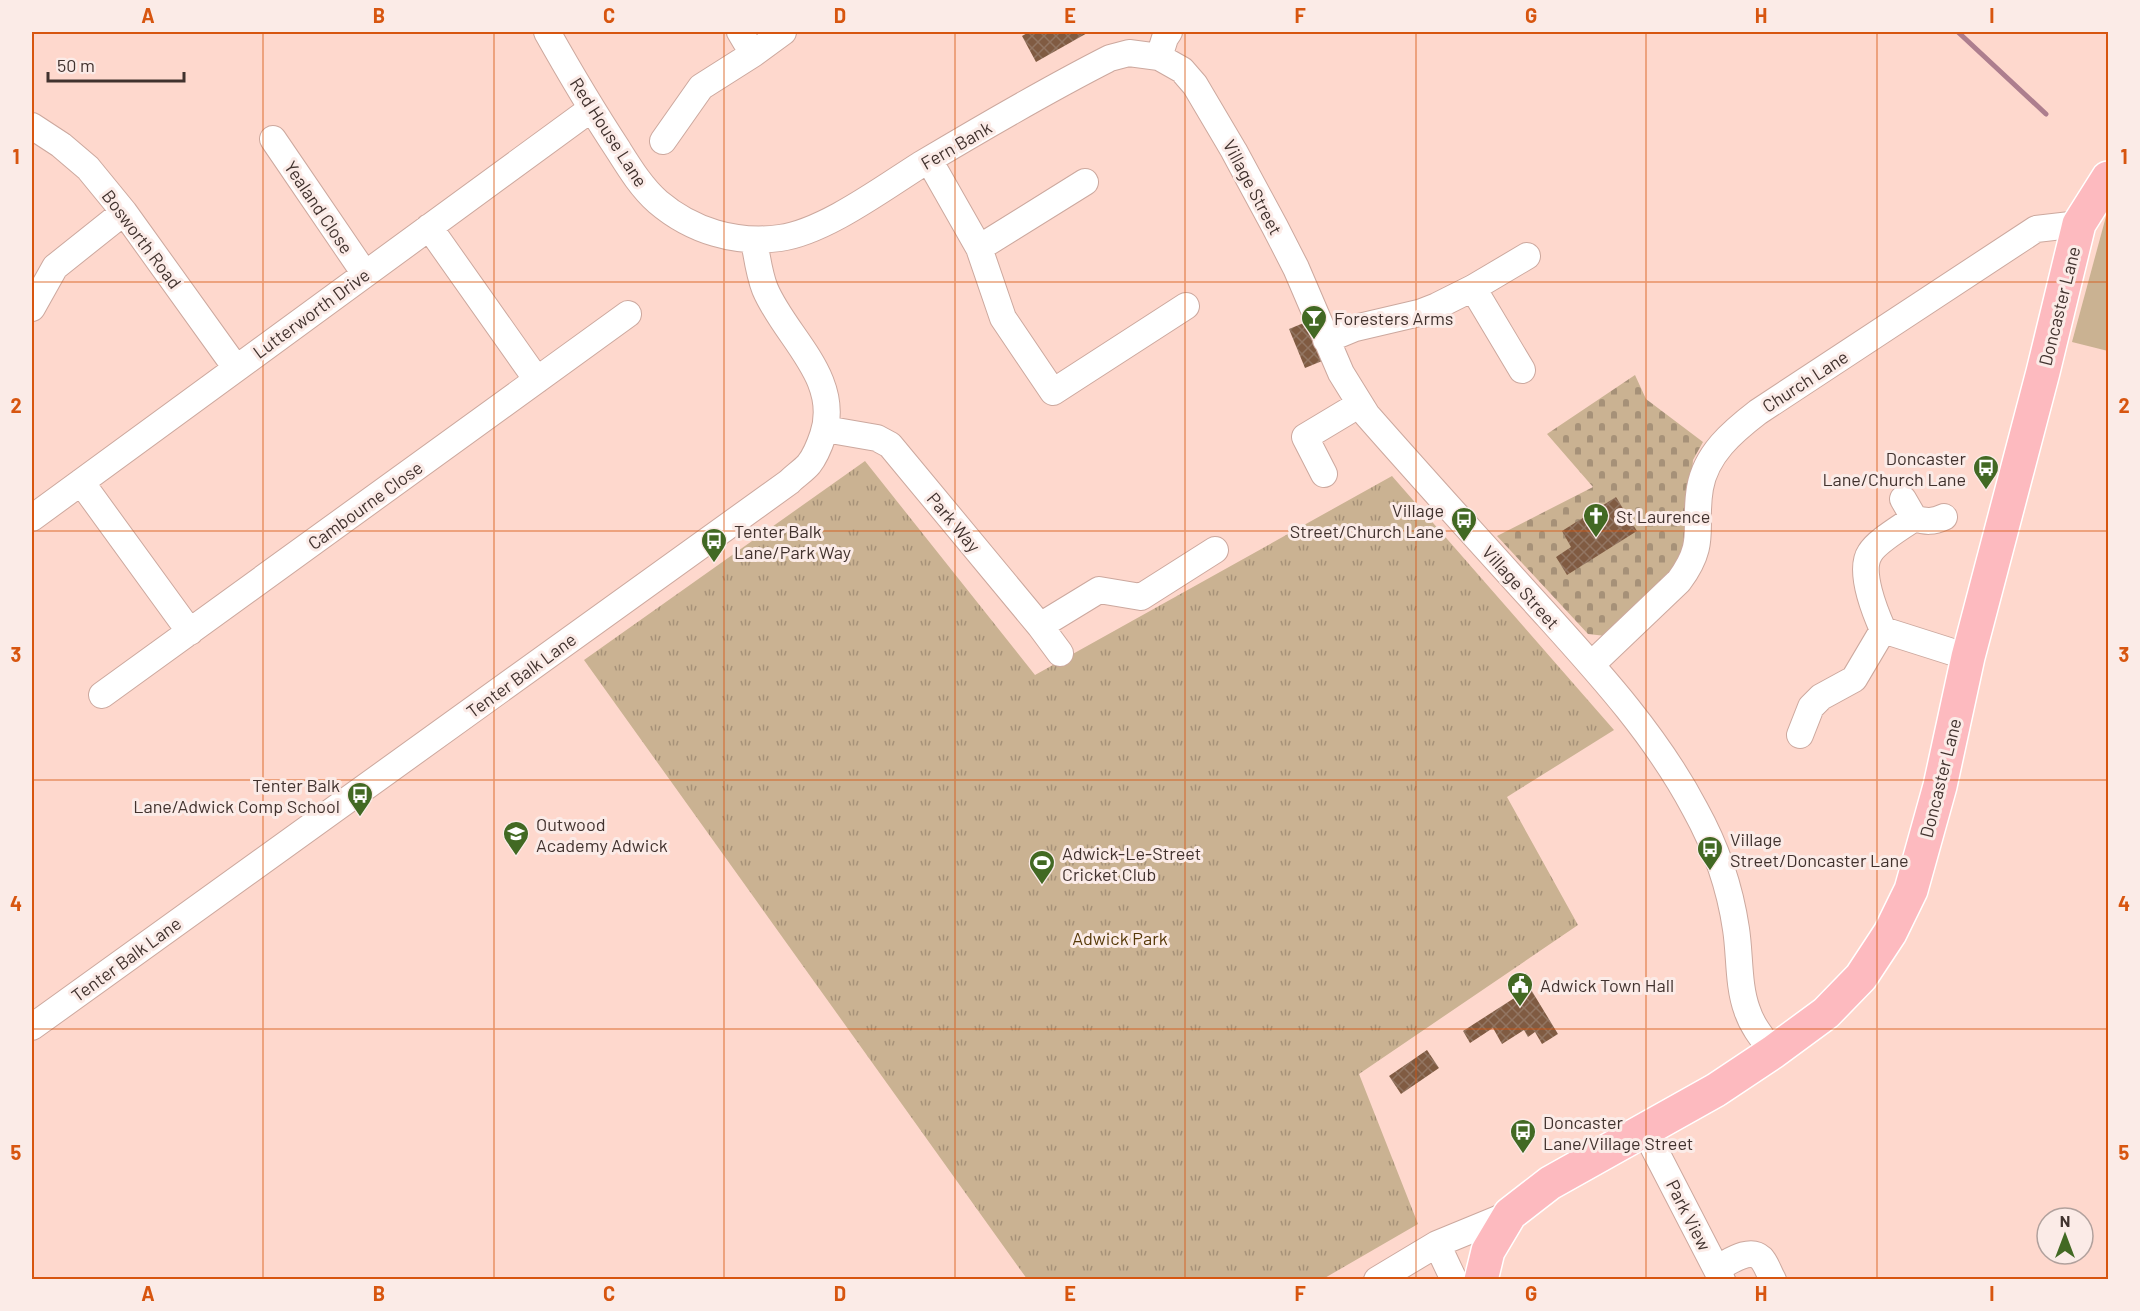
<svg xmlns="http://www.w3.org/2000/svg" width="2140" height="1311" font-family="Barlow,sans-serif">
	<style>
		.grass { fill: #cab292 }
		.cemetery { fill: url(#cemetery-stones) }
		.park { fill: url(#park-tufts) }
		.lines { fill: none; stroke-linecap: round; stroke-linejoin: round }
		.stream { stroke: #ad7e8e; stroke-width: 5 }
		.building { fill: url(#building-cross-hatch) }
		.minor-casing { stroke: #cca89e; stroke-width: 28 }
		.major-casing { stroke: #fff; stroke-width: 36 }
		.minor { stroke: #fff; stroke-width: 26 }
		.major { stroke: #fdbabf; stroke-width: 33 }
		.grid { fill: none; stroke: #d7550f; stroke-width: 1.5; stroke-opacity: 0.55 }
		.labels { text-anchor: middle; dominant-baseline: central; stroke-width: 6; stroke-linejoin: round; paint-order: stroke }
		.street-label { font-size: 18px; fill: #41322e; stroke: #fbebe7 }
		.poi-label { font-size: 18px; fill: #41322e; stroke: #fbebe7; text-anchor: start }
		.park-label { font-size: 18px; fill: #573a09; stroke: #fbebe7 }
		.neatline { fill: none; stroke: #d7550f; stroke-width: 2 }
		.grid-label { font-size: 20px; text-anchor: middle; font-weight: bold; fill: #d7550f }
	</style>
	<defs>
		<pattern id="cemetery-stones" width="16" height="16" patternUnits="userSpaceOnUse" patternTransform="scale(1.5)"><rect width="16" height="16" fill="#cab292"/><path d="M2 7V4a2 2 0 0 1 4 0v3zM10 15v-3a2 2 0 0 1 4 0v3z" fill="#a69178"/></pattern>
		<pattern id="park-tufts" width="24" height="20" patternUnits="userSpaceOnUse" patternTransform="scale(1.5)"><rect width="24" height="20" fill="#cab292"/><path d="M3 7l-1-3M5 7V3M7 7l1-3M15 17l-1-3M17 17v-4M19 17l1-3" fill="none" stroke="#a69178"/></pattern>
		<pattern id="building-cross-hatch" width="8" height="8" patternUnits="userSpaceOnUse" patternTransform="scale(1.5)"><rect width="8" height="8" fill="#805b42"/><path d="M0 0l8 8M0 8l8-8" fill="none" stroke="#927562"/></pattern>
	</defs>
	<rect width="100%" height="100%" fill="#fed8cd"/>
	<path class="grass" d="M2108,209V351L2072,342Z"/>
	<path class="cemetery" d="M1635,375L1646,399L1703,442L1693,460L1684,565L1606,636L1588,634L1497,536L1593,487L1547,434Z"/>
	<path class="park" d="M865,461L1035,675L1392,476L1614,730L1507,797L1578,925L1359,1074L1418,1224L1323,1279H1027L584,660Z"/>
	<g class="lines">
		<path class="stream" d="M1958,32L2046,114"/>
	</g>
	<path class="building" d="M1029,32H1089L1036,62L1022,36Z
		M1311,320L1327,359L1305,368L1289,329Z
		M1616,497L1637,531L1567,575L1556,557L1571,547L1562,531Z
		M1530,988L1558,1034L1542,1044L1535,1032L1528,1037L1524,1030L1502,1044L1493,1028L1470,1043L1463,1031Z
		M1427,1050L1439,1068L1401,1094L1389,1076Z"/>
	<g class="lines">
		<defs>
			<path id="minor" d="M547,32C569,71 592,110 617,148C629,167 641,187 658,202C692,231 736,244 780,238C824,232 882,189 920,165C982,128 1045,91 1110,58L1129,53L1159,57L1182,70L1195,85L1234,151L1275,227L1296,268L1341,373L1367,415C1425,481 1484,546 1543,611C1599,673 1656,735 1695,809C1715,845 1730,888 1736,929C1740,954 1738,986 1747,1010C1752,1026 1763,1039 1773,1052
				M740,32L753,54
				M1159,57L1165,38L1169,32
				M32,126L61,145L88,168L124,212L236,368
				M273,139L365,274
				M663,141L701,87L753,54L783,32
				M929,160L979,248L1003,318L1053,392L1186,306
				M429,227L537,380
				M979,248L1085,182
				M1473,288L1522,370
				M32,308L55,267L124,212
				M1326,340L1355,328L1419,313L1437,306L1473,288L1527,256
				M825,429L877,438L890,445L1040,626L1060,653
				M1324,474L1305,437L1360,404
				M81,482L190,632
				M1903,499L1914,518C1926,522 1933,522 1944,517
				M32,518L591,109
				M1040,626L1099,590L1141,597L1215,550
				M1883,630L1968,657
				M1592,664L1679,581C1708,542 1693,528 1700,488C1706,454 1732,432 1758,412L2036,229L2079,224
				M102,695L628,314
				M1800,735L1811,707L1821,697L1854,679L1883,630C1875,612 1858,571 1870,553C1877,541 1902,527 1914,518
				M32,1027L789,482C795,476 804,470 809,464C816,455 820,444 823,435C842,378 785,337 765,289C759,274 757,257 754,240
				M1644,1129L1722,1280
				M1437,1244L1454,1280
				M1717,1268C1728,1263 1749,1247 1761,1258C1766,1263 1769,1273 1773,1280
				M1377,1280L1437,1244L1510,1214"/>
			<path id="major" d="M1481,1280L1488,1251L1510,1214L1550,1183L1716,1090L1773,1052L1826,1013L1861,977L1890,933L1911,890L1940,786L1968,657L2043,372L2079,224L2108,178"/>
		</defs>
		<use href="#minor" class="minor-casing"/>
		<use href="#major" class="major-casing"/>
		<use href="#minor" class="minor"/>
		<use href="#major" class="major"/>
	</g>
	<path class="grid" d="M263,32V1280M494,32V1280M724,32V1280M955,32V1280M1185,32V1280M1416,32V1280M1646,32V1280M1877,32V1280M32,282H2108M32,531H2108M32,780H2108M32,1029H2108"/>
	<defs>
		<symbol id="bar-pin" viewBox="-11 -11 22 30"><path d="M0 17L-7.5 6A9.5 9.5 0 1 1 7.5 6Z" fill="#426923" stroke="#fbebe7"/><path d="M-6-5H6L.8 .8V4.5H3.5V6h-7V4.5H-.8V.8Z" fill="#fff"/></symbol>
		<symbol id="bus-pin" viewBox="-11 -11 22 30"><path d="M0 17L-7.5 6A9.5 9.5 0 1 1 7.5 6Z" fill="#426923" stroke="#fbebe7"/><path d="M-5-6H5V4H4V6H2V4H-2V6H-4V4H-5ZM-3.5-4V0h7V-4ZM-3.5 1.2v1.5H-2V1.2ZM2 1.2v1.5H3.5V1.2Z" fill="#fff"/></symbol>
		<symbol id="church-pin" viewBox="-11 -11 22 30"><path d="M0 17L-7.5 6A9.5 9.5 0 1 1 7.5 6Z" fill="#426923" stroke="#fbebe7"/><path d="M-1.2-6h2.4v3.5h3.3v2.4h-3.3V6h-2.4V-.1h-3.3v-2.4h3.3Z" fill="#fff"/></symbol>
		<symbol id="school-pin" viewBox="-11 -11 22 30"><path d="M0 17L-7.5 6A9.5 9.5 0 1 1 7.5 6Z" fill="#426923" stroke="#fbebe7"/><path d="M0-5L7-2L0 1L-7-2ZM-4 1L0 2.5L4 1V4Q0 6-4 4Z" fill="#fff"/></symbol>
		<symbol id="stadium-pin" viewBox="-11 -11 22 30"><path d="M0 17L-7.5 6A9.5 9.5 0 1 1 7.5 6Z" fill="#426923" stroke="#fbebe7"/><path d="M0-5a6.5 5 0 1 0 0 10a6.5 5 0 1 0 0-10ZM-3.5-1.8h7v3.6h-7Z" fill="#fff"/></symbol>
		<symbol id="civic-pin" viewBox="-11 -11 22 30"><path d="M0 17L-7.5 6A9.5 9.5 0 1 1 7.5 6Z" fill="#426923" stroke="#fbebe7"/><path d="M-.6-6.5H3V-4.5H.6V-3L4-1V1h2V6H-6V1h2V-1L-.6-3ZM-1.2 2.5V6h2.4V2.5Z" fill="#fff"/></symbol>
	</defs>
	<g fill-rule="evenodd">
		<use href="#bar-pin" x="1299" y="303" width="30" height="40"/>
		<use href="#bus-pin" x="1971" y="453" width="30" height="40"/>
		<use href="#church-pin" x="1581" y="501" width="30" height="40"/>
		<use href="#bus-pin" x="1449" y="505" width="30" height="40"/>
		<use href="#bus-pin" x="699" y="526" width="30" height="40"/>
		<use href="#bus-pin" x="345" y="780" width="30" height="40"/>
		<use href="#school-pin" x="501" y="819" width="30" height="40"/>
		<use href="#bus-pin" x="1695" y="834" width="30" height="40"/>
		<use href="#stadium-pin" x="1027" y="848" width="30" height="40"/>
		<use href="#civic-pin" x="1505" y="970" width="30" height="40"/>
		<use href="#bus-pin" x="1508" y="1117" width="30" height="40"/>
	</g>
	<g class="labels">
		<g class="street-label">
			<text transform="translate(609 132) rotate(57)">Red House Lane</text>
			<text transform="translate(956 145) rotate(-30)">Fern Bank</text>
			<text transform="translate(1253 187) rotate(62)">Village Street</text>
			<text transform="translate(319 207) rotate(56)">Yealand Close</text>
			<text transform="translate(142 239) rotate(53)">Bosworth Road</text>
			<text transform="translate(2059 306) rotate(-76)">Doncaster Lane</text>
			<text transform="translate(311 313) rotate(-36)">Lutterworth Drive</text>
			<text transform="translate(1805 381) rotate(-33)">Church Lane</text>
			<text transform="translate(365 505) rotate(-36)">Cambourne Close</text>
			<text transform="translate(954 522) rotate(50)">Park Way</text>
			<text transform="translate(1521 587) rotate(48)">Village Street</text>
			<text transform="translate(521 675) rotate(-36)">Tenter Balk Lane</text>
			<text transform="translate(1940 778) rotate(-76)">Doncaster Lane</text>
			<text transform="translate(126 959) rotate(-36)">Tenter Balk Lane</text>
			<text transform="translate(1689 1215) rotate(63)">Park View</text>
		</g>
		<g class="poi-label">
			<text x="1334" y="318">Foresters Arms</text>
			<text x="1966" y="458" text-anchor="end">Doncaster<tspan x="1966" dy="21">Lane/Church Lane</tspan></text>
			<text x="1444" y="510" text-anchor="end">Village<tspan x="1444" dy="21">Street/Church Lane</tspan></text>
			<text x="1616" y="516">St Laurence</text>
			<text x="734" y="531">Tenter Balk<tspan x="734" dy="21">Lane/Park Way</tspan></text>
			<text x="340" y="785" text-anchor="end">Tenter Balk<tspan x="340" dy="21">Lane/Adwick Comp School</tspan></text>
			<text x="536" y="824">Outwood<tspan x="536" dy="21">Academy Adwick</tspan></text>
			<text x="1730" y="839">Village<tspan x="1730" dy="21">Street/Doncaster Lane</tspan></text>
			<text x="1062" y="853">Adwick-Le-Street<tspan x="1062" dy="21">Cricket Club</tspan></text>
			<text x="1540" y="985">Adwick Town Hall</text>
			<text x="1543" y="1122">Doncaster<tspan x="1543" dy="21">Lane/Village Street</tspan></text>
		</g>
		<g class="park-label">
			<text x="1120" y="938">Adwick Park</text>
		</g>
	</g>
	<rect width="2140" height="1311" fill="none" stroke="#fbebe7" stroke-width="66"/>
	<g transform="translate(2065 1236)"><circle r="28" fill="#fbebe7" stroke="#b1a19d" stroke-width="1.5"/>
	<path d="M0-4.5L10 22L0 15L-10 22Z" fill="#426923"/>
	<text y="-9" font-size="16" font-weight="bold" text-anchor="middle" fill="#41322e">N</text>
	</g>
	<path d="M48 72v9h136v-9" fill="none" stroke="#41322e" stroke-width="3"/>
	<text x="57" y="72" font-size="18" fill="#41322e" stroke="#fbebe7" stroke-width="4.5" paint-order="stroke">50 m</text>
	<rect x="33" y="33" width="2074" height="1245" class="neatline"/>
	<g class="grid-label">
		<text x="148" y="23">A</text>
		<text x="379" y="23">B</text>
		<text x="609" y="23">C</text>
		<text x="840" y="23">D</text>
		<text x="1070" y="23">E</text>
		<text x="1300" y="23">F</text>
		<text x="1531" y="23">G</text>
		<text x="1761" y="23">H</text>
		<text x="1992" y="23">I</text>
		<text x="16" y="164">1</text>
		<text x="2124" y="164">1</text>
		<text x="16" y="413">2</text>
		<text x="2124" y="413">2</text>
		<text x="16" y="662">3</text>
		<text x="2124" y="662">3</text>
		<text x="16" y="911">4</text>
		<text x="2124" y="911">4</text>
		<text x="16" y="1160">5</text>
		<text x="2124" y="1160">5</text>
		<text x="148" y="1301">A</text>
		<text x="379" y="1301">B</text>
		<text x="609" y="1301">C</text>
		<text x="840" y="1301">D</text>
		<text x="1070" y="1301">E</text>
		<text x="1300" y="1301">F</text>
		<text x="1531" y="1301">G</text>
		<text x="1761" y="1301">H</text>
		<text x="1992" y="1301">I</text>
	</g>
</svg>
